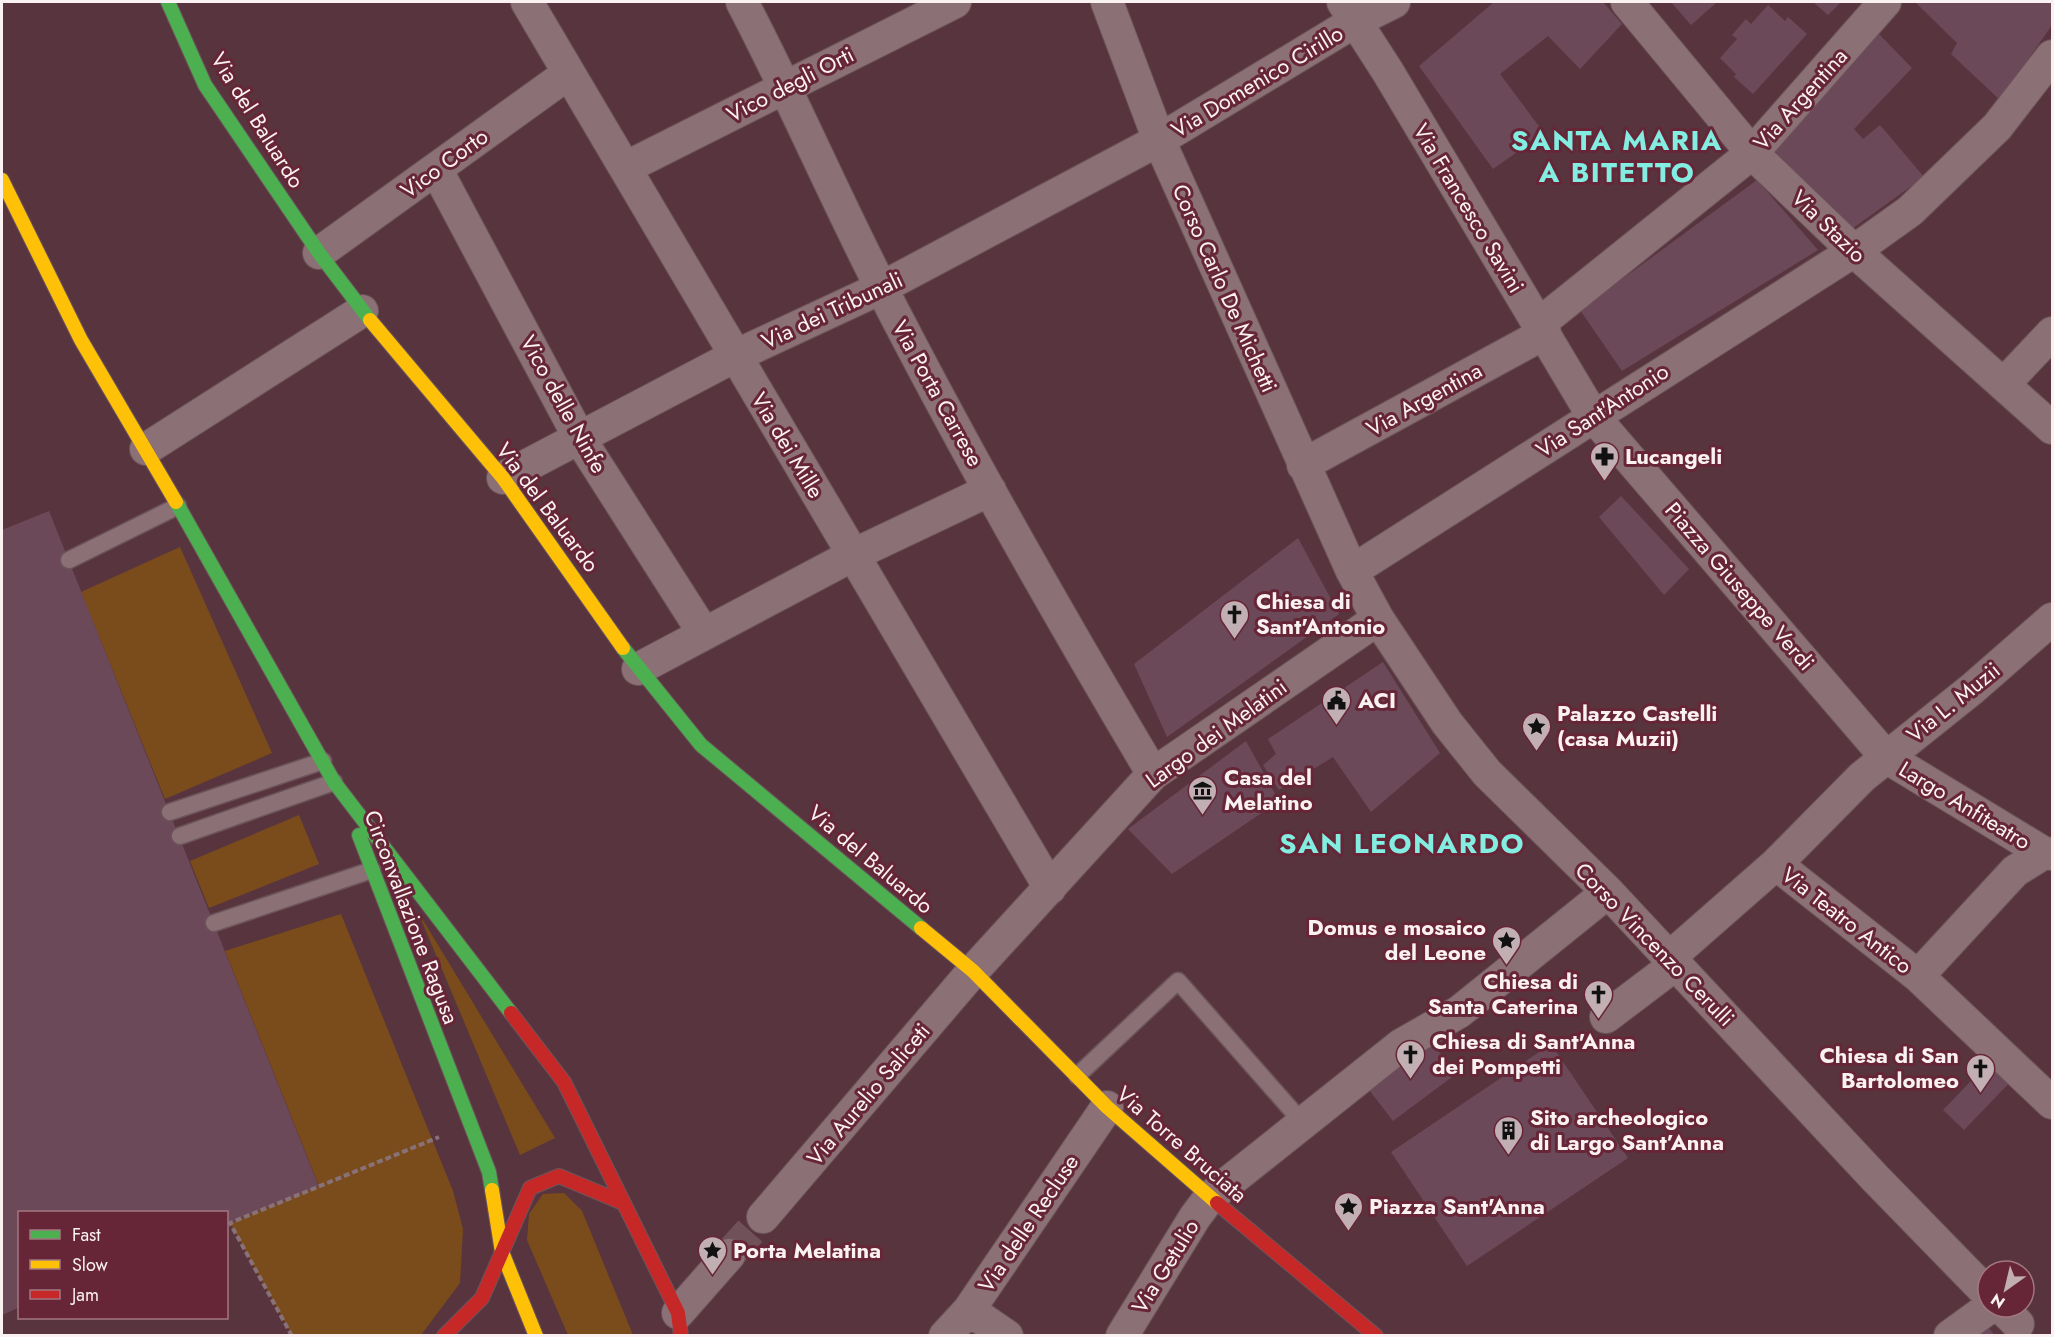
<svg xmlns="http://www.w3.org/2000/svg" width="2054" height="1337" font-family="Jost,sans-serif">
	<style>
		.green { fill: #7a4c1b }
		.building { fill: #6c4958 }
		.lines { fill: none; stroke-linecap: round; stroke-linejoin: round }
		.street-tunnel { stroke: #705159; stroke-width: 32; stroke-dasharray: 32 16; stroke-linecap: butt }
		.lane-casing { stroke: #6c545b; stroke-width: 19 }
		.street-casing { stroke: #6c545b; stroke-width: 34 }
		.fast-casing { stroke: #6c545b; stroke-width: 16 }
		.slow-casing { stroke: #6c545b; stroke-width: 16 }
		.jam-casing { stroke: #6c545b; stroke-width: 16 }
		.path { stroke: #887177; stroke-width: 4; stroke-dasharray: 6 3; stroke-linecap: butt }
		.lane { stroke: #8b7076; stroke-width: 16 }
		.street { stroke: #8b7076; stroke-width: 32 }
		.fast { stroke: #4caf50; stroke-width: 14 }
		.slow { stroke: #ffc107; stroke-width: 14 }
		.jam { stroke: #c62828; stroke-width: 14 }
		.labels { text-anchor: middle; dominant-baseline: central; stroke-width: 6; stroke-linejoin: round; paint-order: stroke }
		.street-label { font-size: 22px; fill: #faf1f3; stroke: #672637 }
		.poi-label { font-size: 22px; font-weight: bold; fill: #faf1f3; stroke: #672637; text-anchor: start }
		.district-label { font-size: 28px; font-weight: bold; letter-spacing: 1.5px; fill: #83ede2; stroke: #672637 }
	</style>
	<rect width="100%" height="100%" fill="#58353e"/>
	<path class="green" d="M180,547L272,753L165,799L81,592Z
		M299,815L319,864L209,908L190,861Z
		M418,912L555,1138L520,1155Z
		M341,914L453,1191L463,1229L460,1283L421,1335H292L230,1223L319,1186L225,951Z
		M564,1193L582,1211L633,1335H568L527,1240L529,1214L543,1194Z"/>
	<path class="building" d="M1494,2H1603L1622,24L1580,69L1548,36L1500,74L1544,133L1493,169L1419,66Z
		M1671,2H1717L1691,25Z
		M1813,2H1841L1828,15Z
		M1915,2H2052V25L2000,100L1951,54L1957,43Z
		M1768,5L1785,21L1788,17L1807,34L1753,94L1734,77L1736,74L1720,58L1737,39L1732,35L1746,19L1751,24Z
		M1877,32L1912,68L1854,129L1863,139L1880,125L1924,177L1849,231L1774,150Z
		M1757,180L1818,250L1622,371L1580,310Z
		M1621,496L1689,569L1664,595L1599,517Z
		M49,511L319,1187L226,1224V1212H20V1307L2,1315V530Z
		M1298,538L1339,614L1167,737L1134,664Z
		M1383,662L1440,753L1371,812L1333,757L1279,790L1263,765L1276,754L1268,739Z
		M1246,741L1279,801L1172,874L1128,829Z
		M1429,1039L1456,1074L1393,1121L1366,1086Z
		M1551,1044L1628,1158L1467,1266L1391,1152Z
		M1995,1056L2016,1076L1964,1130L1943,1110Z
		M1985,1323L1995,1336H1970Z"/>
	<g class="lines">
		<path class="street-tunnel" d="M729,1255L763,1217"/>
		<defs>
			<path id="lane" d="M69,560L178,506
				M170,812L323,761
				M180,836L334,782
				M214,923L372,870
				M1077,1076L1178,981L1303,1123"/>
			<path id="street" d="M527,2L1050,888
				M742,2C792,97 834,196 883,291C967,455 1059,616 1153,774
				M1107,2L1159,140L1352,571L1378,619L1447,723L1487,773L1608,892L1875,1178L1988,1294
				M1343,2L1388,72L1593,416L1886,757L2044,853
				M1627,2L1752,153L1854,251L2052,428
				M625,168L955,2
				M436,169L580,439L703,632
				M319,253L569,73
				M1539,324L1752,153L1885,2
				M2004,384L2052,333
				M146,449L362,311
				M1303,465L1545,333
				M503,478L735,356L881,288L1159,140L1354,22L1394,2
				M1352,571L1854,251L1910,211L1997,127L2052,56
				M638,669L853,555L990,490
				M1776,864L1918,976L2052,1103
				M1670,957L1776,864L1862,777L1972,689L2052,619
				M1918,976L2015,871L2044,853L2052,854
				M1606,1017L1676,964
				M763,1217L973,971L1153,774L1378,619
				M2001,1307L2018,1324
				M969,1310L1007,1336
				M678,1313L729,1255
				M945,1336L969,1310L1107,1107
				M1122,1336L1195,1217L1210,1197L1401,1045L1459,1012L1608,892
				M1950,1336L1990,1307"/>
			<path id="fast" d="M168,2L205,85L319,253L370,320
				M176,502L334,782L511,1013
				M623,648L701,745L921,928
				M359,835L489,1172L492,1190"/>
			<path id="slow" d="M2,180L81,340L176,502
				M370,320L503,478L623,648
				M921,928L973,971L1107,1107L1217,1203
				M492,1190L502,1252L536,1336"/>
			<path id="jam" d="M511,1013L564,1082L678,1313L681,1336
				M1217,1203L1376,1336
				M444,1336L482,1298L530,1188L559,1176L621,1202"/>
		</defs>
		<use href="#lane" class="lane-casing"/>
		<use href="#street" class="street-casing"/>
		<use href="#fast" class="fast-casing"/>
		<use href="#slow" class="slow-casing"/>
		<use href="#jam" class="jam-casing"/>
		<path class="path" d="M292,1336L230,1223L439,1137"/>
		<use href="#lane" class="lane"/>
		<use href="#street" class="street"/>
		<use href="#fast" class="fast"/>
		<use href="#slow" class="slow"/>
		<use href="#jam" class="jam"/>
	</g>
	<defs>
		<symbol id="pharmacy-pin" viewBox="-11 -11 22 30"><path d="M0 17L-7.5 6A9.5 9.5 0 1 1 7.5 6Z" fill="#c1afb4" stroke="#672637"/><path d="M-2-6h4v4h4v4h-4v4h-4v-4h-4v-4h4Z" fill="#111"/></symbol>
		<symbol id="church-pin" viewBox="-11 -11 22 30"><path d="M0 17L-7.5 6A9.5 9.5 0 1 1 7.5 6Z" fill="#c1afb4" stroke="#672637"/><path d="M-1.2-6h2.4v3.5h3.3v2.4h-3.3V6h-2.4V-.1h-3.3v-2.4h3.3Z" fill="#111"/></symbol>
		<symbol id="civic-pin" viewBox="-11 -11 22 30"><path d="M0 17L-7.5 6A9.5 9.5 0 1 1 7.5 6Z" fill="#c1afb4" stroke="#672637"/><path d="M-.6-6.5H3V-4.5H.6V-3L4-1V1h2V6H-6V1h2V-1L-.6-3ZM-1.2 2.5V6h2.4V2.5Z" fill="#111"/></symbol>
		<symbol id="sight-pin" viewBox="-11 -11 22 30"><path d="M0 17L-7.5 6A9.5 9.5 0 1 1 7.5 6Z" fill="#c1afb4" stroke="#672637"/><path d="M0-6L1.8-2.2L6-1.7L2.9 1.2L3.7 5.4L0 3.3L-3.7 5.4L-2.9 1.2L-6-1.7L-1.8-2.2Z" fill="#111"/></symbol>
		<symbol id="museum-pin" viewBox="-11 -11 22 30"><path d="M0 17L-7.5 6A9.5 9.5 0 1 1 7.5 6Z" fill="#c1afb4" stroke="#672637"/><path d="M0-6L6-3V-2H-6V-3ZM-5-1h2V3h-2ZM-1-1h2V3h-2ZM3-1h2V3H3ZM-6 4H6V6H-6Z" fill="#111"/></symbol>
		<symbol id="building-pin" viewBox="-11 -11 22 30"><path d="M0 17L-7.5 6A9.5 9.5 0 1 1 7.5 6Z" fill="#c1afb4" stroke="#672637"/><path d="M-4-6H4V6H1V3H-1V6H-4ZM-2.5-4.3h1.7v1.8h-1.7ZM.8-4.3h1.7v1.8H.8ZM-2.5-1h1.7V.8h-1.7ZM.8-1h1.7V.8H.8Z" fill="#111"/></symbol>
	</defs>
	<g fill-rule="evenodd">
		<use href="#pharmacy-pin" x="1588" y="440" width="33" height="45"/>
		<use href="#church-pin" x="1218" y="598" width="33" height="45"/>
		<use href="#civic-pin" x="1320" y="684" width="33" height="45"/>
		<use href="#sight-pin" x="1520" y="710" width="33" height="45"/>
		<use href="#museum-pin" x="1186" y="774" width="33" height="45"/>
		<use href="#sight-pin" x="1490" y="924" width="33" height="45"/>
		<use href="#church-pin" x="1582" y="978" width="33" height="45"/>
		<use href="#church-pin" x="1394" y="1038" width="33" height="45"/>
		<use href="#church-pin" x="1964" y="1052" width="33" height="45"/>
		<use href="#building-pin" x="1492" y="1114" width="33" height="45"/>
		<use href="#sight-pin" x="1332" y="1190" width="33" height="45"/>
		<use href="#sight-pin" x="696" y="1234" width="33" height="45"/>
	</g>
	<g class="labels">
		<g class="street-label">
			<text transform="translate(1257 81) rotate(-31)">Via Domenico Cirillo</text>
			<text transform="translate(790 84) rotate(-27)">Vico degli Orti</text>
			<text transform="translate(1800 99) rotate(-48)">Via Argentina</text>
			<text transform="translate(258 120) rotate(58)">Via del Baluardo</text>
			<text transform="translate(444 163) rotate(-36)">Vico Corto</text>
			<text transform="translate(1469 208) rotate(59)">Via Francesco Savini</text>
			<text transform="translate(1829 226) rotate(44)">Via Stazio</text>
			<text transform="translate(1225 288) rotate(66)">Corso Carlo De Michetti</text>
			<text transform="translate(832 310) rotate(-25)">Via dei Tribunali</text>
			<text transform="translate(938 393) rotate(61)">Via Porta Carrese</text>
			<text transform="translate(1424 399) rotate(-29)">Via Argentina</text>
			<text transform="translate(564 404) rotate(61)">Vico delle Ninfe</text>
			<text transform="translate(1602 410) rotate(-33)">Via Sant'Antonio</text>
			<text transform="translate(788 445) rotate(59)">Via dei Mille</text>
			<text transform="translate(548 507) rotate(53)">Via del Baluardo</text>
			<text transform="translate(1740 586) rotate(49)">Piazza Giuseppe Verdi</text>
			<text transform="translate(1953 702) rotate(-39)">Via L. Muzii</text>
			<text transform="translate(1216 733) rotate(-36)">Largo dei Melatini</text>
			<text transform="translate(1965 805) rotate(31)">Largo Anfiteatro</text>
			<text transform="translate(871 859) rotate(40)">Via del Baluardo</text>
			<text transform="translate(412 917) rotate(69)">Circonvallazione Ragusa</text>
			<text transform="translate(1847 920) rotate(38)">Via Teatro Antico</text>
			<text transform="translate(1655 944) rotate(46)">Corso Vincenzo Cerulli</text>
			<text transform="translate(868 1094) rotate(-50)">Via Aurelio Saliceti</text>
			<text transform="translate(1182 1144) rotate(41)">Via Torre Bruciata</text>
			<text transform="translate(1028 1223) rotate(-56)">Via delle Recluse</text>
			<text transform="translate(1165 1266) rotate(-58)">Via Getulio</text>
		</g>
		<g class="poi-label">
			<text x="1625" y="456">Lucangeli</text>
			<text x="1256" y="601">Chiesa di<tspan x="1256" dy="25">Sant'Antonio</tspan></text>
			<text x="1358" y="700">ACI</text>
			<text x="1557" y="713">Palazzo Castelli<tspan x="1557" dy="25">(casa Muzii)</tspan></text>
			<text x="1224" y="777">Casa del<tspan x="1224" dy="25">Melatino</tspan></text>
			<text x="1486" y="927" text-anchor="end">Domus e mosaico<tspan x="1486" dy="25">del Leone</tspan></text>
			<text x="1578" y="981" text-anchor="end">Chiesa di<tspan x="1578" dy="25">Santa Caterina</tspan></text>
			<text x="1432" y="1041">Chiesa di Sant'Anna<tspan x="1432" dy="25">dei Pompetti</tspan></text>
			<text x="1959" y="1055" text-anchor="end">Chiesa di San<tspan x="1959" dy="25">Bartolomeo</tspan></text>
			<text x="1530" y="1117">Sito archeologico<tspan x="1530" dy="25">di Largo Sant’Anna</tspan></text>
			<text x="1369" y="1206">Piazza Sant'Anna</text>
			<text x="733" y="1250">Porta Melatina</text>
		</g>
		<g class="district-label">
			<text x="1617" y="140">SANTA MARIA<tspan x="1617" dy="32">A BITETTO</tspan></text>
			<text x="1402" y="843">SAN LEONARDO</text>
		</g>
	</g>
	<rect width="2054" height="1337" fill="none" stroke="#faf1f3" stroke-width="6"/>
	<rect x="18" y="1211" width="210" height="108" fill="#672637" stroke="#a27782" stroke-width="1.5"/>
	<rect x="30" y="1230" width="30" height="9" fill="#4caf50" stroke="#a27782" stroke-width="1.5"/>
	<text x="72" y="1241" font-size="18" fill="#faf1f3">Fast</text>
	<rect x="30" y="1260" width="30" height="9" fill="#ffc107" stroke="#a27782" stroke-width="1.5"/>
	<text x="72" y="1271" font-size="18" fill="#faf1f3">Slow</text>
	<rect x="30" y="1290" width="30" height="9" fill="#c62828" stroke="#a27782" stroke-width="1.5"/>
	<text x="72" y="1301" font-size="18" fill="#faf1f3">Jam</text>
	<g transform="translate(2006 1289) rotate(214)"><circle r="28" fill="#672637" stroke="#a27782" stroke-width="1.5"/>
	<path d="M0-4.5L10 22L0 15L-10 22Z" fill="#c1afb4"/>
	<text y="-9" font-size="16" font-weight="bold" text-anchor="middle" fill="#faf1f3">N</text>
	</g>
</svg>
